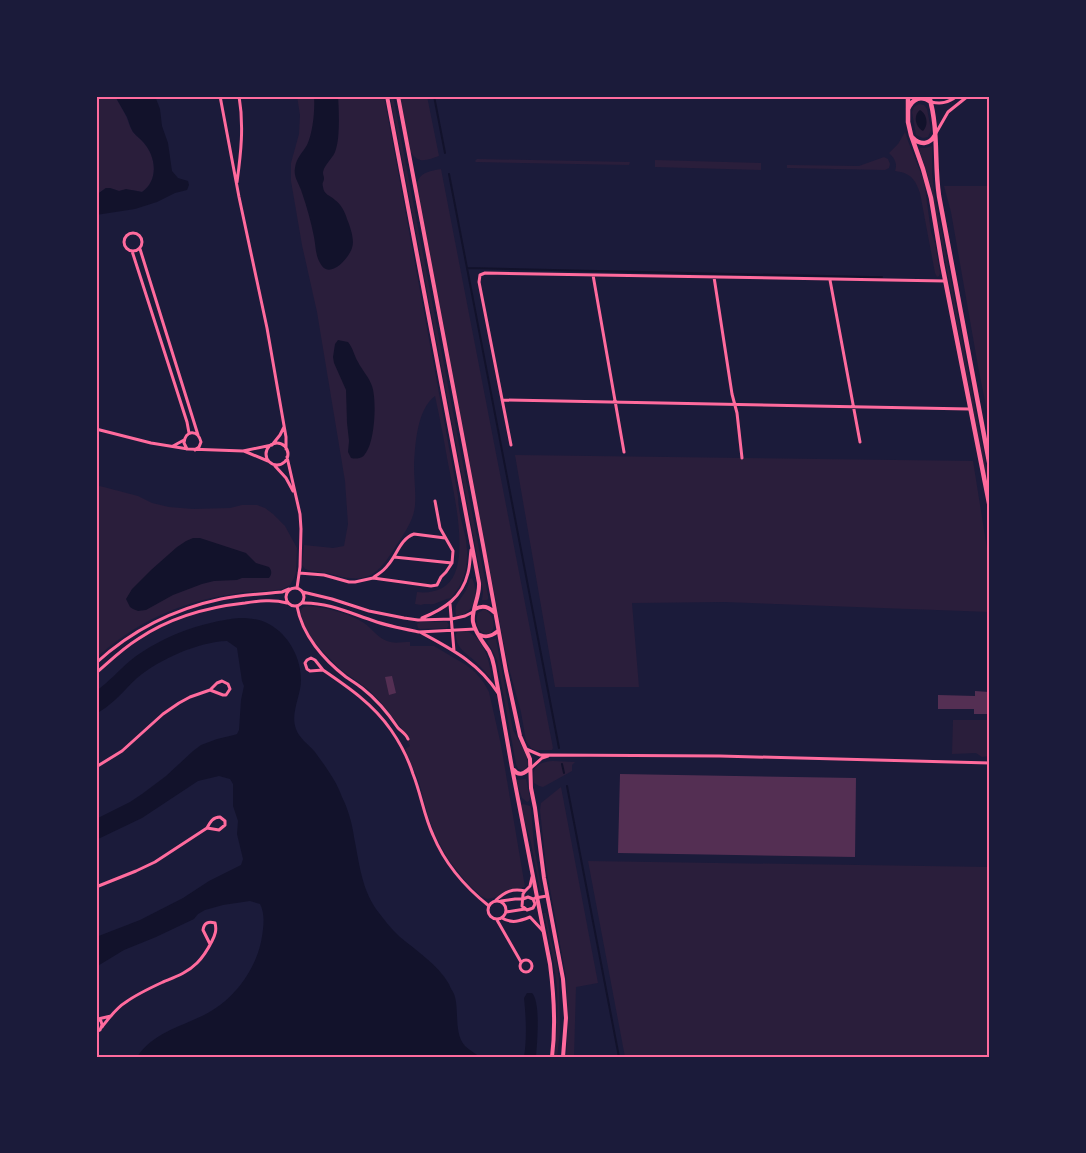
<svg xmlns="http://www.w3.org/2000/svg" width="1086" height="1153" font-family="Figtree,sans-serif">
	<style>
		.green { fill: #2a1e3b }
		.water { fill: #12122b }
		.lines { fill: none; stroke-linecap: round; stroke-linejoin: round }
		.stream { stroke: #12122b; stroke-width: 2 }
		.building { fill: #542f53 }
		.minor { stroke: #ff6b9d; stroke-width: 3 }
		.tertiary { stroke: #ff6b9d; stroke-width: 4 }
		.secondary { stroke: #ff6b9d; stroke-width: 4.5 }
		.neatline { fill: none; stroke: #ff6b9d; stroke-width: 2 }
	</style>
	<rect width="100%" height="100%" fill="#1b1b3a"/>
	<path class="green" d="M96,96H115C118,102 122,108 125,114C128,119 129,126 133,132C136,136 141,139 144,143C156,157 159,180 142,192L132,190L119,191L110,188H106L96,195Z
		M297,96H384L458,496C458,508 461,519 464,531C468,546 469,566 462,581C460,587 455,592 451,598C445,599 440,602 434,604C429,605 426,603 421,605L415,604L417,592C432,594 449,589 455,573C466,545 454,493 448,463C444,441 440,418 435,396C417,409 415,445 414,466C414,479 416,492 415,505C414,521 403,535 394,549C383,566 373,581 350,578C343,578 337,575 331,574C323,572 313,572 305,569L302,565L304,545L333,548L344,546L348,524L345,481L317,312L302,245L291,181V163L299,134L300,115Z
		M390,96H393L488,596V599L487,600H482L483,592L478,561Z
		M400,96H427L439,156C426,160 419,165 410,151Z
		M919,104L924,105L927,109L931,130L928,137L923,138L916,135L912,112L914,107Z
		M905,132L908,141L924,181L931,232L935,243L940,273L939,276L937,277L935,273L920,193C915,179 911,173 895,171C898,163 894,158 889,153L898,144Z
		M932,146V173L934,191L990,486V499L932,192L927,173L919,150L920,148H925Z
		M884,157L888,159L890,164L889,168L885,170L787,168V165L859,166Z
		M477,159L630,162L629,165L476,162L475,161Z
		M655,160L761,163V170L655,167Z
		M441,169L553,748L552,750H535L531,748L526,741L521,712L507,661L417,187C417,173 429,171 441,169Z
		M944,186H990V426L978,366L951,212Z
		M515,455L973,461L990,567V612L725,602L632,603L639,687H555Z
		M96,485L138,496L152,503L169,507L193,509L230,508L242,505H257L265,508L273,514L285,526L297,548L296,572L294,578L290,585L283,589C266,592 249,591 233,594C180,602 136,622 96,658Z
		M472,578C479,593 476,613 457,616L456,615C454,605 458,603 463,595C467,590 468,585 470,579Z
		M307,606C325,607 343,612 359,620C370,625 376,637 387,641C394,644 402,642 410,642V646H434L466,665L475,672L484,683L489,692L501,745L525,887L508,890L497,897L487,899L481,896L467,883L448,859L436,837L428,816L419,782L405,749L410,746L402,729L379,700L369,690L340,669L311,639L304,627L300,612L303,607Z
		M483,610H486C490,613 491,615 493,620C498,644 470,634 478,613Z
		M420,622H447L449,625L447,628L420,629L418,628L417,624Z
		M467,631C483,638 491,662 491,679C487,674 482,668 477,663C468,654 455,649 456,634L458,632Z
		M496,639L513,730L527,755L528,764L526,769L523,771L518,769L516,764L497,660L491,648L487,642L488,640Z
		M953,720H990V756L982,757L976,753L952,754Z
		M553,761L575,762L572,765V771L543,787L539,786L534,783C531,767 538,762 553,761Z
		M526,779L530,798L529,801L527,802L522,798L516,780Z
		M561,787L598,983L576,987L574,1057H566L568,1021L566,977L546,867L540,810L541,803Z
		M523,804L530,806L531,808L534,845L542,891H540L531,843L525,823L521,805Z
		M588,861L990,867V1057H625Z
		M544,913H546L551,940L556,956L559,980L560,1033L557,1057H554C557,1031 559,1005 556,979C553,957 548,935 544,913Z"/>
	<path class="water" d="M115,96H155L160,109L162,126L168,143L172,171L178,178L188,181L189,185L187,190L175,193L157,202L135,209L96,215V195L106,188H110L119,191L126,189L142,192C159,180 156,157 144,143C141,139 136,136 133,132C130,127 129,122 127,117C123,110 119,103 115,96Z
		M314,96H338C339,108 340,138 336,149C334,158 325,163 323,172C323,176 324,175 324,179C323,184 322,182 323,187C324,195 330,195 335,200C341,204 345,212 347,219C350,226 355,240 352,248C349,258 331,278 322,266C315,257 316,247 314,237C311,222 307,207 302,193C300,185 293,177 295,168C296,158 303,152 307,145C313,132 315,110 314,96Z
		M920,110C927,114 929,125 923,131C915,127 913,115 920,110Z
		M338,340L348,342C353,348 354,355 358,362C362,370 369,377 372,386C377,400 375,443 365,454C362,459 356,459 351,458L348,452L349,441L347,423L346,390L334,363L333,357L335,344Z
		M193,538H200L246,553L256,563L269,567C272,571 272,574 269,578H242L237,580L214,581L202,584L173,595L146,610L138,611L133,609L130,607L126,599L132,589L151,570L177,547L186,541Z
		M239,618C249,618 260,619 269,624C289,635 301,658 301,680C301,696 290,713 296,729C299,738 308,744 315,752C325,766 336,780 342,797C348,809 352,823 354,837C359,861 361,887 376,909C383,918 391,929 400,937C418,952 437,964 449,984C450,988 453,991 454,994C460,1010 453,1032 465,1046C469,1050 475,1053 480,1057H137C153,1033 180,1027 204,1015C232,1001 254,973 261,942C263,931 266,915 260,904L250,901L223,905L205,910L198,914L194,919L156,937L124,950L96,967V937L140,920L183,898L209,881L241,865L243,859L237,834L238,821L233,806V784L230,779L219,776L198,781L142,818L96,840V819L130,802L142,794L166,776L193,751L201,745L217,739L234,735L237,734L239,730L241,700L244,686L242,681L237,648L227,641C198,642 160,659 137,678C129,685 123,693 115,700C109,705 103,710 96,714V691C109,682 119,670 131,660C162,636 201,622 239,618Z
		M527,993H532C541,1002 537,1043 536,1057H524C527,1038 526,1017 524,998Z"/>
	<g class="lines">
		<path class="stream" d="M434,96L445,153
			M449,174L559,748
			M467,268L870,277H882
			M562,764L564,773
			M567,786L619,1057"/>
	</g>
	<path class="building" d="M392,676L396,693L389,695L385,677Z
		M975,691L989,692V714H974V709H938V695L975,696Z
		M620,774L856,778L855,857L618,853Z"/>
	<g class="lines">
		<path class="minor" d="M220,96L239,197L267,328L286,437V449
			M931,102C941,104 948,103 957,96
			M936,133L948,112L968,96
			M237,182C241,153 244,125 239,96
			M124 242a9 9 0 1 1 18 0a9 9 0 1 1-18 0Z
			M140,249L198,435
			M132,251L187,422L189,433
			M593,275L624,452
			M714,277L732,394L737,413L742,458
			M830,280L860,442
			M502,400L969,409
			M96,429L151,443L188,449L243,451L272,445L280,435L284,427
			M266 454a11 11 0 1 1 22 0a11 11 0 1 1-22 0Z
			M511,445L479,282L480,275L485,273L945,281
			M173,446L184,440
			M187,449L184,443C185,430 198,429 201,442L199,447L195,450
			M244,451L268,461
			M287,457L300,514L301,529L300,567L297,588
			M275,466L286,478L293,491
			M394,557L452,563
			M299,573L324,575L349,582H355L373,578L431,586L437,585L441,577L446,572L452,563L453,551L440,528L435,501
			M373,578C378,574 384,571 388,565C397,555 400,539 414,534L445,538
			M286 597a9 9 0 1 1 18 0a9 9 0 1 1-18 0Z
			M303,592L332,599L369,611L404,618L418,620L452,619L465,616L473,612
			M302,603C327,602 350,613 374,621C388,626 404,629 419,632L475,629
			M450,604L454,651
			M297,606C302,635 324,660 346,677C352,681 357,684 362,688C376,699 388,713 398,728C402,732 406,734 408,739
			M422,618C444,609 462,598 468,573C470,566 470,557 471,550
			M420,632C451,649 478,662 498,693
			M311,658L315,660L323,670L310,671L307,669L305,663L307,660Z
			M96,663C132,630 174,609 221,599C241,595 262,594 282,592L289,589
			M323,670C348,687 373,704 391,730C400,743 408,758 413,774C421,794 424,816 433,835C445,864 465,887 489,906
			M96,673C110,661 122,649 138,639C169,618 208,607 245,603C259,601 273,599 287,603
			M526,749L540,755H548L720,756L990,763
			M96,767L122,751L163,714L179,703L190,697L210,690L217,683L222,681L228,684L230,689L226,695H223L210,690
			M531,768L542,758L548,756
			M96,887L136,871L155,862L207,828C210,822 213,817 220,817L225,821V825L219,830L207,828
			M535,898L547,896
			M523,899L528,897L533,899L535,904L533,908L527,910L522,906L523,894L525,891
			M496,900C505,892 512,888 525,891L530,886L532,877
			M488 910a9 9 0 1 1 18 0a9 9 0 1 1-18 0Z
			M501,901L515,899H523
			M506,912L525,909
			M502,918C512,924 520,921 530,917L543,931
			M497,920L521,962
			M520 966a6 6 0 1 1 12 0a6 6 0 1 1-12 0Z
			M96,1018L101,1021L102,1025L100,1030L96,1032
			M98,1019L111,1016
			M102,1027C109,1018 116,1008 126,1002C137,994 150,988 163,982C175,977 187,973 197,963C203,957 208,949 212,941C215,935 217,930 215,923C208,921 204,923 203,930L210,944"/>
		<path class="tertiary" d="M387,96L479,583C480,597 471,610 473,622C475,633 483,642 489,651C491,655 493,660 494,666L512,768L550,964C554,995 556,1026 552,1057
			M398,96L483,545L506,671L520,736L530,759L531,788L535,808L544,878L563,979L566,1018L563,1057
			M475,609C482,605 488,606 494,612
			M480,635C487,638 492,636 498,631
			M514,770C519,777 525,773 530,768"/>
		<path class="secondary" d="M908,96V122L911,135L923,169L931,198L942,264L990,508
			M929,96C939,129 934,163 939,196L990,467
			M908,109C913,98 921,95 931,102
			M913,138C921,146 930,144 935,135"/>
	</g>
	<rect width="1086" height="1153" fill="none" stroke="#1b1b3a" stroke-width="195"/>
	<rect x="98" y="98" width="890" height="958" class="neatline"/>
</svg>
